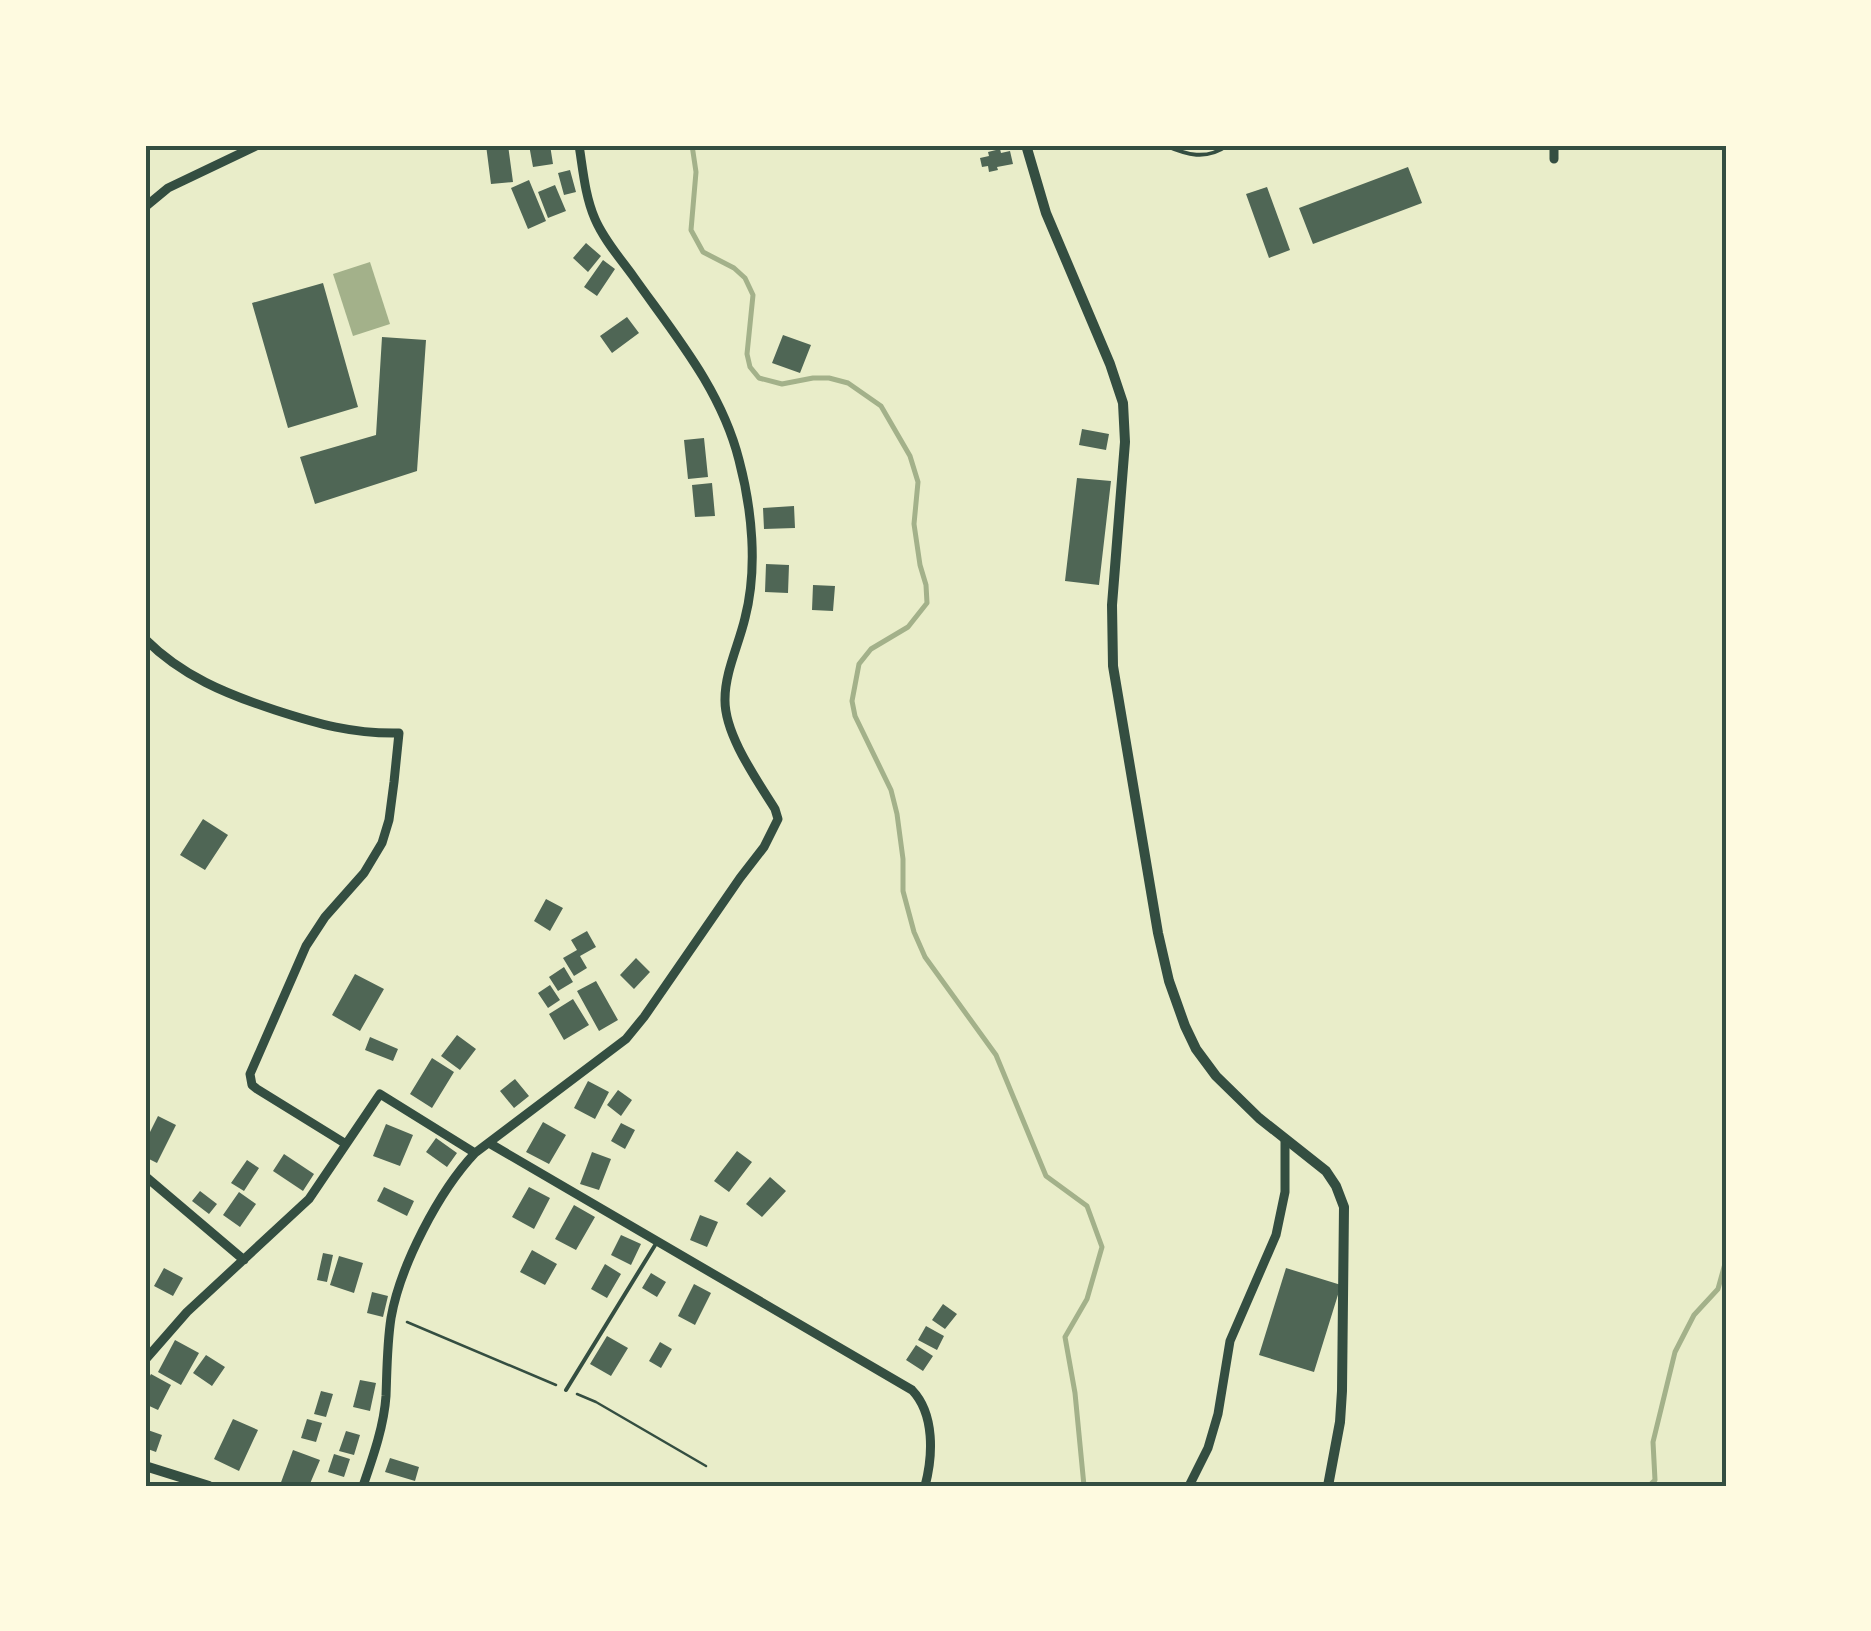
<svg xmlns="http://www.w3.org/2000/svg" width="1871" height="1631" font-family="Jost,sans-serif">
	<style>
		.water { fill: #a3b18a }
		.lines { fill: none; stroke-linecap: round; stroke-linejoin: round }
		.stream { stroke: #a3b18a; stroke-width: 5 }
		.building { fill: #4f6655 }
		.path { stroke: #344e41; stroke-width: 2.5 }
		.service { stroke: #344e41; stroke-width: 4 }
		.minor { stroke: #344e41; stroke-width: 9 }
		.tertiary { stroke: #344e41; stroke-width: 10 }
		.neatline { fill: none; stroke: #344e41; stroke-width: 4 }
	</style>
	<rect width="100%" height="100%" fill="#e9edc9"/>
	<path class="water" d="M370,262L390,324L353,336L333,274Z"/>
	<g class="lines">
		<path class="stream" d="M692,145L696,172L691,230L703,252L734,268L745,278L753,295L747,354L750,367L759,378L782,384L813,378H829L848,383L881,406L910,456L918,482L914,524L920,565L926,585L927,603L908,627L871,649L859,664L852,701L855,716L891,790L897,814L903,859V891L914,932L925,957L996,1055L1046,1176L1087,1206L1102,1247L1087,1299L1065,1337L1075,1393L1084,1486
			M1649,1486L1655,1480L1653,1442L1675,1352L1694,1315L1718,1289L1726,1260"/>
	</g>
	<path class="building" d="M486,145H508L513,182L491,184Z
		M529,145H550L553,164L533,167Z
		M1000,149L1001,153L1010,151L1013,164L997,167L998,170L989,172L988,166L982,167L980,158L989,156L988,152Z
		M1408,167L1422,203L1313,244L1299,208Z
		M570,170L576,192L564,195L558,173Z
		M529,180L546,221L528,229L511,188Z
		M555,185L566,211L548,218L538,192Z
		M1267,187L1290,250L1269,258L1246,194Z
		M586,243L601,256L588,272L573,258Z
		M603,260L615,269L597,296L584,287Z
		M323,283L358,407L288,428L252,303Z
		M627,317L639,333L612,353L600,336Z
		M783,335L811,345L800,373L772,363Z
		M382,337L426,340L417,471L315,504L300,457L376,435Z
		M1082,429L1109,434L1106,450L1079,445Z
		M704,438L708,477L688,479L684,440Z
		M1077,478L1111,481L1099,585L1065,581Z
		M712,483L715,516L695,517L692,485Z
		M794,506L795,528L764,529L763,508Z
		M766,564L789,565L788,593L765,592Z
		M813,585L835,586L833,611L812,610Z
		M203,819L228,835L205,870L180,855Z
		M546,899L563,908L550,931L534,921Z
		M587,931L596,947L580,956L587,968L574,976L563,958L577,950L571,940Z
		M636,958L650,972L634,989L620,975Z
		M564,967L573,982L558,991L549,977Z
		M355,974L384,989L360,1031L332,1015Z
		M596,981L618,1020L599,1031L577,991Z
		M550,985L560,1000L548,1008L538,993Z
		M573,999L589,1025L564,1040L549,1014Z
		M457,1035L476,1049L460,1070L441,1056Z
		M370,1037L398,1049L393,1061L365,1050Z
		M432,1058L454,1072L432,1108L410,1094Z
		M515,1079L529,1096L514,1108L500,1091Z
		M588,1081L609,1092L595,1119L574,1108Z
		M618,1090L632,1100L621,1116L607,1105Z
		M158,1116L176,1125L157,1163L145,1157V1142Z
		M543,1122L566,1135L549,1164L526,1152Z
		M621,1123L635,1130L625,1149L611,1141Z
		M386,1124L413,1135L400,1166L373,1156Z
		M436,1138L457,1153L447,1167L426,1152Z
		M737,1151L752,1162L729,1192L714,1181Z
		M592,1152L611,1159L599,1190L580,1184Z
		M284,1154L314,1174L303,1191L273,1171Z
		M247,1160L259,1168L244,1191L231,1183Z
		M770,1177L786,1191L762,1217L746,1204Z
		M384,1187L414,1201L407,1216L377,1201Z
		M529,1187L550,1198L534,1229L512,1217Z
		M200,1191L217,1204L209,1214L192,1201Z
		M239,1192L256,1204L240,1227L223,1215Z
		M574,1205L595,1217L576,1250L555,1239Z
		M700,1215L718,1222L707,1247L690,1240Z
		M621,1235L641,1244L631,1265L611,1255Z
		M532,1250L557,1264L545,1285L520,1272Z
		M323,1253L333,1255L327,1282L317,1280Z
		M339,1256L363,1263L354,1293L330,1285Z
		M605,1264L621,1274L607,1298L591,1289Z
		M164,1268L183,1278L173,1296L154,1286Z
		M1286,1268L1341,1285L1314,1372L1259,1355Z
		M651,1273L666,1282L657,1297L642,1288Z
		M694,1284L711,1293L695,1325L678,1316Z
		M372,1292L388,1296L383,1317L367,1313Z
		M943,1304L957,1314L945,1329L932,1320Z
		M926,1326L944,1336L937,1350L918,1340Z
		M607,1336L628,1348L611,1376L590,1364Z
		M175,1340L199,1353L181,1385L158,1372Z
		M660,1342L672,1349L661,1368L649,1361Z
		M916,1345L933,1356L923,1371L906,1360Z
		M206,1355L225,1367L212,1386L193,1373Z
		M151,1374L171,1385L158,1410L145,1404V1385Z
		M360,1380L376,1383L370,1411L353,1407Z
		M321,1391L333,1394L326,1417L314,1414Z
		M233,1419L258,1430L239,1471L214,1459Z
		M307,1419L322,1423L316,1442L301,1438Z
		M145,1429L162,1435L156,1452L145,1448Z
		M346,1431L360,1435L354,1455L339,1451Z
		M293,1450L320,1460L309,1486L280,1485Z
		M334,1454L350,1459L344,1477L328,1472Z
		M390,1458L419,1467L415,1481L385,1472Z"/>
	<g class="lines">
		<path class="path" d="M407,1322L556,1385
			M577,1394L596,1402L706,1466"/>
		<path class="service" d="M1164,145C1187,155 1206,161 1228,145
			M566,1390L657,1242"/>
		<path class="minor" d="M1554,159V145
			M145,207L168,188L258,145
			M145,639C182,676 226,694 275,710C318,724 353,734 399,733L394,782L389,820L382,843L364,873L325,917L306,946L250,1074L252,1085L257,1089L346,1144
			M489,1143L912,1390C935,1414 933,1456 925,1486
			M145,1176L244,1260
			M145,1360L187,1312L309,1199L380,1094L475,1153
			M363,1486C373,1457 384,1426 386,1396C387,1370 387,1344 391,1318C400,1266 439,1191 475,1153L626,1039L644,1017L740,878L764,847L778,819L775,809C757,780 724,734 725,699C725,672 739,644 745,618C758,568 752,509 739,460C721,389 674,334 633,276C620,258 604,240 595,219C585,196 583,170 579,145
			M1189,1486L1208,1448L1218,1414L1230,1341L1276,1235L1285,1192V1139"/>
		<path class="tertiary" d="M1026,145L1046,213L1110,364L1123,403L1125,442L1112,605L1113,666L1158,933L1169,981L1185,1026L1196,1049L1216,1076L1259,1118L1326,1171L1336,1186L1344,1207L1342,1391L1340,1422L1328,1486
			M145,1466L209,1486"/>
	</g>
	<rect width="1871" height="1631" fill="none" stroke="#fefae0" stroke-width="295"/>
	<rect x="148" y="148" width="1576" height="1336" class="neatline"/>
</svg>
